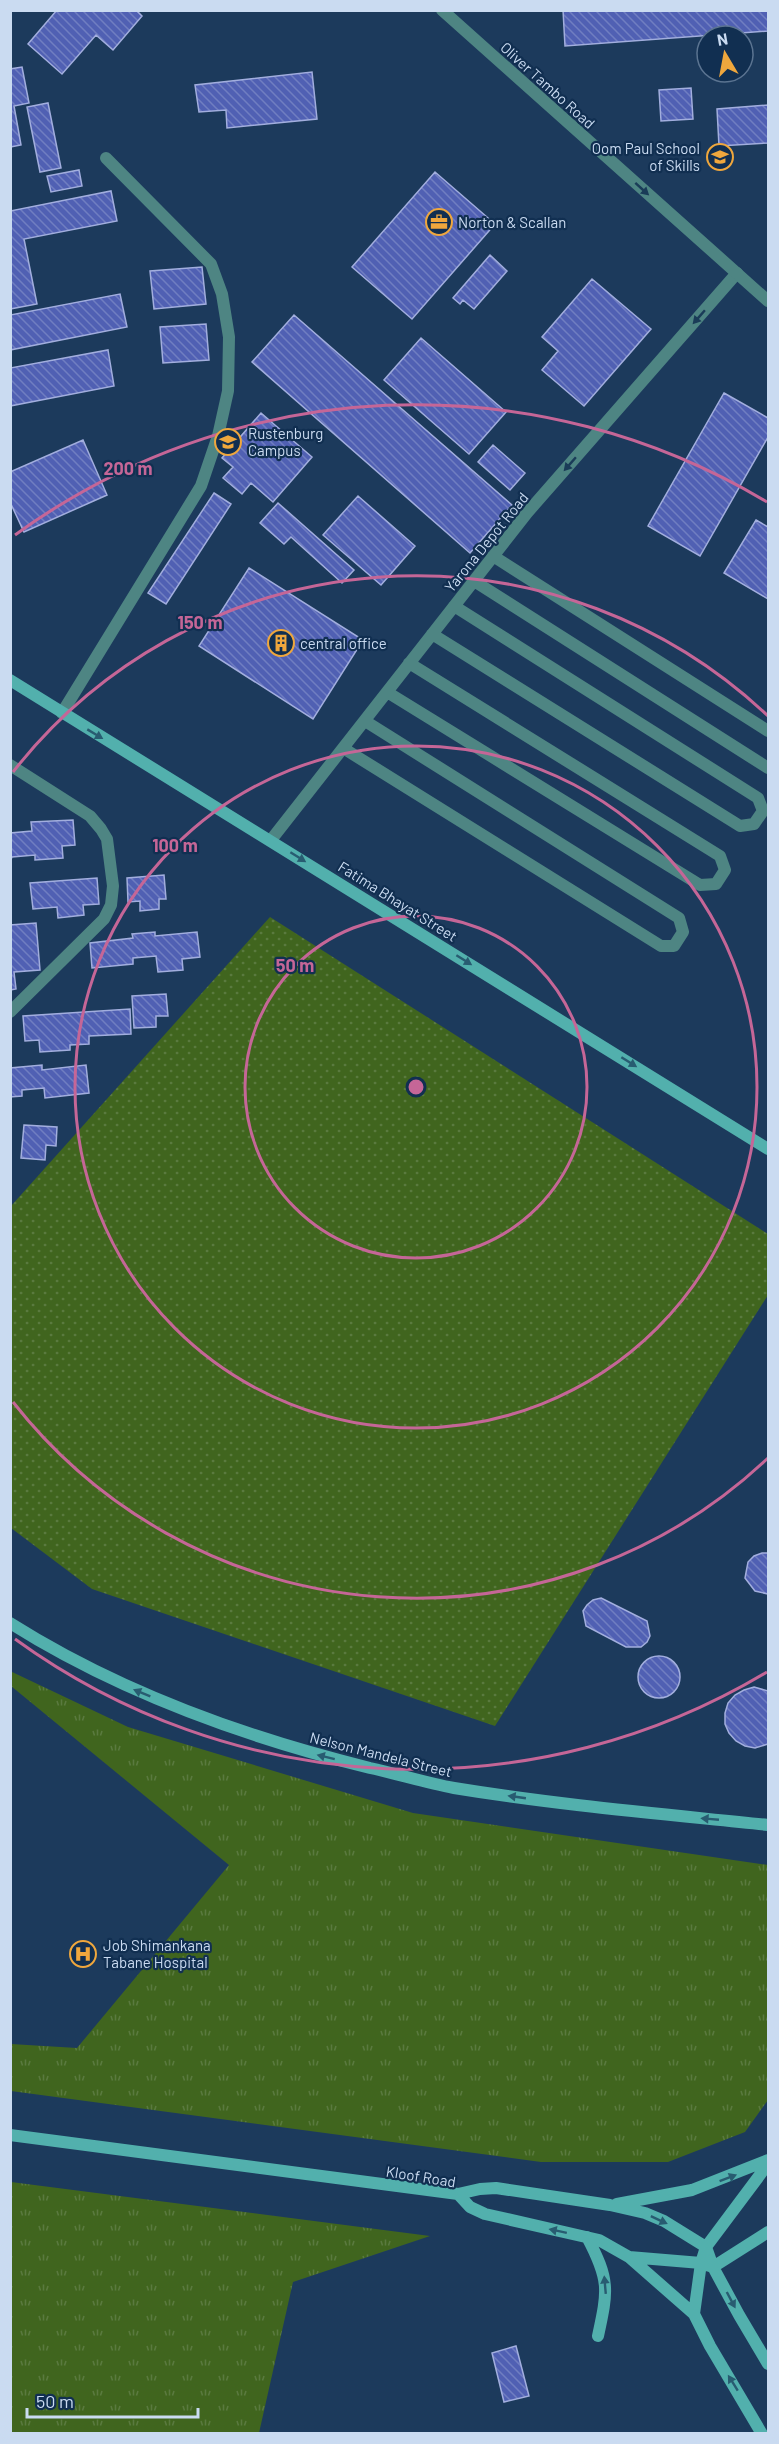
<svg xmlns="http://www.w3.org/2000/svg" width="779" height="2444" font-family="Barlow,sans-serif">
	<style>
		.grass { fill: url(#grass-tufts) }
		.park { fill: url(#park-dots) }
		.building { fill: url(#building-back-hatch); stroke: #a2aede; stroke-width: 1.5 }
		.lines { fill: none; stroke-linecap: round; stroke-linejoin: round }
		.lane { stroke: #4e8583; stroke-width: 12 }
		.street { stroke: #4e8583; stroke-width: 12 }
		.secondary { stroke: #52b0ad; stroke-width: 12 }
		.oneway { fill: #1a3c58 }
		.oneway2 { fill: #285c71 }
		.ring { fill: none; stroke: #c56697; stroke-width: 3 }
		.labels { text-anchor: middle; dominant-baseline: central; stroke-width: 4.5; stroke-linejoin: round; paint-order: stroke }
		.street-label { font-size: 15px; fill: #cadbf1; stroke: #112f51 }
		.poi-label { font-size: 15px; fill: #cadbf1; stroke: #112f51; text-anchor: start }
		.centre { fill: #c56697; stroke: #112f51; stroke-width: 3 }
		.ring-label { font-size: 18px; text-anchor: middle; font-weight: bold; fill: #c56697; stroke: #112f51; stroke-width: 4.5; stroke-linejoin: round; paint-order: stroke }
	</style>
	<defs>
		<pattern id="grass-tufts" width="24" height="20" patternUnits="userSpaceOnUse" patternTransform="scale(1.5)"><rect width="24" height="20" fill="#40651e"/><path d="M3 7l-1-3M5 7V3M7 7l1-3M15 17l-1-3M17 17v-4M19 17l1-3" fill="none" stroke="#5a7a3f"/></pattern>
		<pattern id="park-dots" width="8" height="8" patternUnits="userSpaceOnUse" patternTransform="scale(1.5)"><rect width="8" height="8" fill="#40651e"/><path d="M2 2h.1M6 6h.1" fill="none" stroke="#5a7a3f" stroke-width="1.8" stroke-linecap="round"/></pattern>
		<pattern id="building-back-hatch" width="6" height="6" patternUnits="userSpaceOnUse" patternTransform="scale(1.5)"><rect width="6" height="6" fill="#5060b3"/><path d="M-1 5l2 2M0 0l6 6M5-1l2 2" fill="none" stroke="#707ec1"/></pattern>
	</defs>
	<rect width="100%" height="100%" fill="#1c3a5c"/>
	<path class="grass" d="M10,1671L128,1727L413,1813L768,1865V2100L745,2132L668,2162H541L11,2091V2044L77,2048L229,1865L11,1686Z
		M11,2182L430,2236L293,2282L259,2433H11Z"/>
	<path class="park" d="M270,917L768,1234V1295L495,1726L92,1589L11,1528V1206Z"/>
	<path class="building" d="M57,10H136L142,16L113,50L96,35L62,74L28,44Z
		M563,10H768V31L565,46Z
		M22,67L29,103L14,106L21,145L10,147V69Z
		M312,72L317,119L227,128L226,110L199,112L195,85Z
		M691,88L693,119L661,121L659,90Z
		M48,103L61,168L40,172L27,107Z
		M768,105V143L719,146L717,109Z
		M79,170L82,186L51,192L47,176Z
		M435,172L495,224L412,319L352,267Z
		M111,191L117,221L24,239L37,304L10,309V211Z
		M490,255L507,271L474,309L463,300L460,304L453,298Z
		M202,267L206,304L154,309L150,271Z
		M592,279L651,329L584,406L542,370L558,351L542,337Z
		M120,294L127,327L10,350V315Z
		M294,315L512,505L470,553L252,362Z
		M206,324L209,360L163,363L160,327Z
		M421,338L506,412L469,454L384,380Z
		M108,350L114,386L10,406V368Z
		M724,393L768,418V437L700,556L648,526Z
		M261,413L312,457L273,502L251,483L242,494L223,478L233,467L222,458Z
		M83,440L107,495L24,532L10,502V472Z
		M493,445L525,473L510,490L478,462Z
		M214,493L231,504L166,604L148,593Z
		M358,496L415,546L381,585L323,535Z
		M278,503L354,570L342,583L291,537L284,544L260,523Z
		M756,520L768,527V599L724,573Z
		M249,568L363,640L313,719L199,646Z
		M73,820L75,845L62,846L63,858L35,860V855L12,857L10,862V833L32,831L31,822Z
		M164,875L166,899H159V909L140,911V901L128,902L127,878Z
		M97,878L99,904L83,905L84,915L58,918L57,907L33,909L30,883Z
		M36,923L40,970L14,972L16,989L10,990V925Z
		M155,932V936L197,932L200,957L182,959L183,970L158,972L156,956L133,958V964L92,968L90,943L133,938L132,934Z
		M166,994L168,1016H156V1027L134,1028L132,996Z
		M130,1009L131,1034L89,1036V1044L70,1045V1050L40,1052L39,1040L25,1041L23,1016Z
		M42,1065V1070L86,1065L89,1093L45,1098L44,1088L22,1090V1096L10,1097V1068Z
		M24,1125L57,1127L56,1146L46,1145L45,1160L21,1158Z
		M762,1553H768V1594L755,1591L745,1578L748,1562L754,1556Z
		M601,1598L647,1621L650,1636L647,1642L641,1647H626L586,1626L583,1611L587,1605L593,1600Z
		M638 1677a21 21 0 1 1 42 0a21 21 0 1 1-42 0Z
		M754,1687L768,1691V1744L755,1748L745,1746L736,1741L729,1733L725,1724V1713L728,1703L735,1695L744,1690Z
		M516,2346L529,2396L504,2402L492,2353Z"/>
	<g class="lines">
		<path class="lane" d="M493,556L768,731
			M474,581L768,768
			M432,634L740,826L754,824L763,811L758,798L454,606
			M387,692L700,885L716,884L725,870L720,856L409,663
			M62,713L201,486L218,436L228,391L229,337L222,294L211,264L106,158
			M343,748L661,946H674L683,932L679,918L365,721
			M271,840L527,513L737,273"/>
		<path class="street" d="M442,10L768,301
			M10,765L90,816L101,829L107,839L113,886L111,905L104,919L10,1012"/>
		<path class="secondary" d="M10,680L768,1149
			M10,1623C121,1693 244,1737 370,1768C398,1774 426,1783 454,1788C558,1805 663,1814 768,1825
			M10,2135L458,2194L470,2207L485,2214L599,2240L629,2257L694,2314L710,2346L762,2434
			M458,2194L480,2189L496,2188L610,2205L645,2213L664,2221L706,2247L713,2267L739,2315L768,2364
			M617,2204L692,2190L768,2160
			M587,2237C610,2280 608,2290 598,2336
			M629,2257L701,2263L713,2267L768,2232
			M694,2314L701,2263L706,2247L768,2164"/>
	</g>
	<defs><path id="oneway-solid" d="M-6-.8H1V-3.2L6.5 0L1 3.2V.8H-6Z" transform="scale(1.5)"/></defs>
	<g class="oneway">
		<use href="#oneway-solid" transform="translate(642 189) rotate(42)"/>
		<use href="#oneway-solid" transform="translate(699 317) rotate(131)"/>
		<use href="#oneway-solid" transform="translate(570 464) rotate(131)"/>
	</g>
	<g class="oneway2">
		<use href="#oneway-solid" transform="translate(95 734) rotate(31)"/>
		<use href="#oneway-solid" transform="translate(298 857) rotate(32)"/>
		<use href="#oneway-solid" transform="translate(464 960) rotate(32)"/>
		<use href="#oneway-solid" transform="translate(629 1062) rotate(32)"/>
		<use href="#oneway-solid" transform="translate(142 1693) rotate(-158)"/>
		<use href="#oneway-solid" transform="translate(326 1757) rotate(-166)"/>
		<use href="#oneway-solid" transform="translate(517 1797) rotate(-172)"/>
		<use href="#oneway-solid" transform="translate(710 1819) rotate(-175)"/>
		<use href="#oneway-solid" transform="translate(728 2178) rotate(-21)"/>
		<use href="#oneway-solid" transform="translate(659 2220) rotate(25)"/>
		<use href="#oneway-solid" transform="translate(558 2231) rotate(-168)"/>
		<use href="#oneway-solid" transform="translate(605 2285) rotate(-95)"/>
		<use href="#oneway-solid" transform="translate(731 2300) rotate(62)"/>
		<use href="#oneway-solid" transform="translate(733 2383) rotate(-122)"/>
	</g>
	<g class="ring">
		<circle cx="416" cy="1087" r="171"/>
		<circle cx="416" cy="1087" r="341"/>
		<path d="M768 1458A512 512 0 0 1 13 1402M13 772A512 512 0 0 1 768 716"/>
		<path d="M767 1672A682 682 0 0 1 15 1639M15 535A682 682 0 0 1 767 502"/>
	</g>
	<defs>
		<symbol id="school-ring" viewBox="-11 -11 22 22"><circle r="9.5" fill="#112f51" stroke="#efa73d" stroke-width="1.5"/><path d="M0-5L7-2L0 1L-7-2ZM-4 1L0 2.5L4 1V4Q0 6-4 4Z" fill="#efa73d"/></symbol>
		<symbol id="office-ring" viewBox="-11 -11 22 22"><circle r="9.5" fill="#112f51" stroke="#efa73d" stroke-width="1.5"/><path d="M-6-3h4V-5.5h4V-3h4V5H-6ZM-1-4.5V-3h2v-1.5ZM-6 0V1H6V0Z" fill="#efa73d"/></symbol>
		<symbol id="university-ring" viewBox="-11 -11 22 22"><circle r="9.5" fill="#112f51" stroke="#efa73d" stroke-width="1.5"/><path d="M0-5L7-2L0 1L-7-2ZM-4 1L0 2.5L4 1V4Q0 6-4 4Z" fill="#efa73d"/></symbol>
		<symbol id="building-ring" viewBox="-11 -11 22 22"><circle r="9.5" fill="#112f51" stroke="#efa73d" stroke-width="1.5"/><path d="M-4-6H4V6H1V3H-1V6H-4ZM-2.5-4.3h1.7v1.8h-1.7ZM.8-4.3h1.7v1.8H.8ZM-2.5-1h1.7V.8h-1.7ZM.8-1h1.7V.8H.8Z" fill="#efa73d"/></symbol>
		<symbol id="hospital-ring" viewBox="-11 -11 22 22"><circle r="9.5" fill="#112f51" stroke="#efa73d" stroke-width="1.5"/><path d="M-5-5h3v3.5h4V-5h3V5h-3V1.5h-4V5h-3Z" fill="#efa73d"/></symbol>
	</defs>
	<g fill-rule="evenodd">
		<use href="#school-ring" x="705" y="142" width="30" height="30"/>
		<use href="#office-ring" x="424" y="207" width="30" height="30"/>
		<use href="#university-ring" x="213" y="427" width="30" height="30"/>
		<use href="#building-ring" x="266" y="628" width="30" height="30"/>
		<use href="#hospital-ring" x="68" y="1939" width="30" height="30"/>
	</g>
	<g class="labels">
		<g class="street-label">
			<text transform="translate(548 85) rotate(42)">Oliver Tambo Road</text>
			<text transform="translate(486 542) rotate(-51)">Yarona Depot Road</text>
			<text transform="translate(398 901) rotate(32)">Fatima Bhayat Street</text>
			<text transform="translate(381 1754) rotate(14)">Nelson Mandela Street</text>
			<text transform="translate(421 2176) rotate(9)">Kloof Road</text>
		</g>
		<g class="poi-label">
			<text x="700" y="148" text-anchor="end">Oom Paul School<tspan x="700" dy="17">of Skills</tspan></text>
			<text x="458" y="222">Norton &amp; Scallan</text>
			<text x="248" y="433">Rustenburg<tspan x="248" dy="17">Campus</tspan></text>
			<text x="300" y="643">central office</text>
			<text x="103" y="1945">Job Shimankana<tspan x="103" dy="17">Tabane Hospital</tspan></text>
		</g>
	</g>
	<circle cx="416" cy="1087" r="9" class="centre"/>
	<g class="ring-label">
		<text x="128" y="475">200 m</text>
		<text x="200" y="629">150 m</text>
		<text x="175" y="852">100 m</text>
		<text x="295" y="972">50 m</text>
	</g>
	<rect width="779" height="2444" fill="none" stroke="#cadbf1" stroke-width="24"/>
	<g transform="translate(725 54) rotate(350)"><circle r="28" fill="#112f51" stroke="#5b7491" stroke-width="1.5"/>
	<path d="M0-4.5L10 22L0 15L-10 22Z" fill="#efa73d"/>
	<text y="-9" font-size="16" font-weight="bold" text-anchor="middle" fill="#cadbf1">N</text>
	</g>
	<path d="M27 2408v9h171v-9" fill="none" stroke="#cadbf1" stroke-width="3"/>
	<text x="36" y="2408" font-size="18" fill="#cadbf1" stroke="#112f51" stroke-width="4.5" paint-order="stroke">50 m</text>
</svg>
